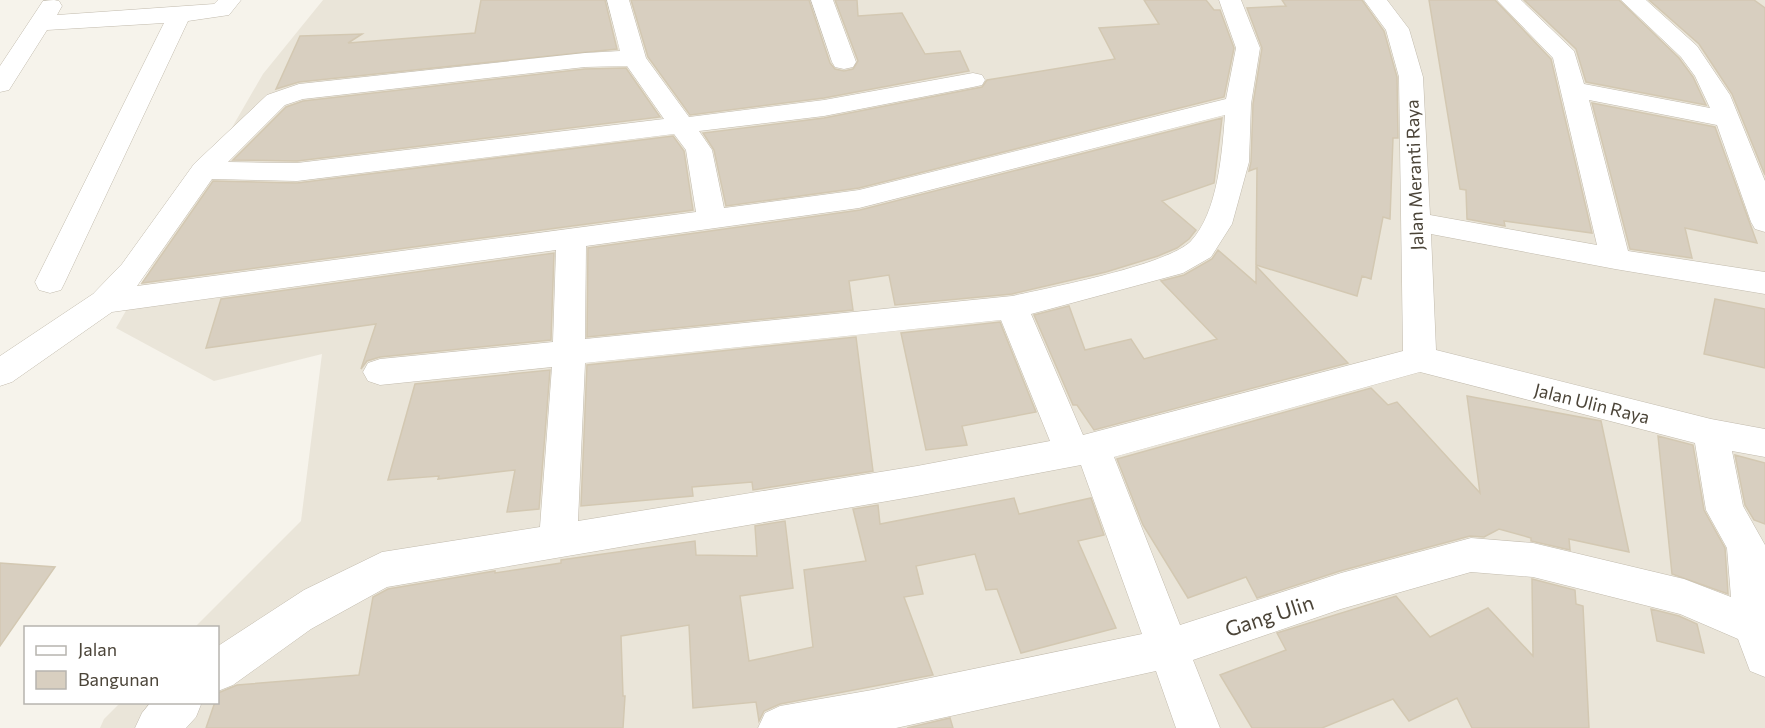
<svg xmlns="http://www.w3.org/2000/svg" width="1765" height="728" font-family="Commissioner,sans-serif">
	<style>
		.residential { fill: #eae5d9 }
		.building { fill: #d8cfc0; stroke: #d3c8b2; stroke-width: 1.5 }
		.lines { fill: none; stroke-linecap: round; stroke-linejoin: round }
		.minor-casing { stroke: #c2bbad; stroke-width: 1 }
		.minor { fill: #fff; fill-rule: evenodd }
		.labels { text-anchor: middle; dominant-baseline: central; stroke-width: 4.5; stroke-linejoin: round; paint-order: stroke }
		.street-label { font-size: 18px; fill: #4b4438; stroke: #fff }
		.near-street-label { font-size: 21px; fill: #4b4438; stroke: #fff }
	</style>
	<rect width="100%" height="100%" fill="#f6f3eb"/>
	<path class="residential" d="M323,0H1765V728H100L104,719L120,703L218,702V628L195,627L301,521L322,354L214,381L116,328L263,74Z"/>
	<path class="building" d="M481,0H605L617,49L299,82L276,89L300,36L362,34L348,43L475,33Z
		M631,0H809L830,63L835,69L844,71L853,69L858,61L835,0H857L858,16L902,13L925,54L960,51L969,71L824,98L690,115L648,57Z
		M1144,0H1206L1214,10H1220L1234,48L1224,97L859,188L726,206L714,150L703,133L824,118L982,87L987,80L1115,59L1099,28L1159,24Z
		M1282,0H1362L1384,31L1397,77L1398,138H1393L1390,219L1383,217L1371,279L1362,276L1357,296L1256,265L1257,168L1249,171L1251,162L1253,104L1262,48L1247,8L1286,6Z
		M1429,0H1495L1551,59L1592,233L1504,221L1505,226L1467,219L1466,190L1460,189Z
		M1524,0H1619L1679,58L1693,77L1706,105L1586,82L1576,49Z
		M1649,0H1754L1765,8V175L1732,94L1699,44Z
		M626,68L660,117L297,161L233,160L286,107L303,101L585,69Z
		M1592,103L1715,127L1757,243L1685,228L1692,258L1630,249Z
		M1222,118L1214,183L1162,201L1196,230L1189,239L1177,248L1158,256L1106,272L1012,294L895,305L889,275L849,281L853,310L587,337L588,248L860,210Z
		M673,136L684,151L693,210L142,283L213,181L297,183Z
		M1218,250L1256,283V266L1348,363L1094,430L1077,405H1073L1034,315L1069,306L1085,350L1131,339L1144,359L1217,339L1161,281L1184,275L1212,259Z
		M554,253L551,340L380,357L367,361L361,369L376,324L206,348L221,299Z
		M1715,299L1765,309V368L1704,354Z
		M1000,322L1036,412L962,426L967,445L926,450L901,333Z
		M856,337L873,471L753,490L752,482L692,487L693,496L581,506L587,365Z
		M550,370L539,509L507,512L515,470L438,479L439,476L388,480L415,384Z
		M1371,388L1388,405L1397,402L1480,493L1467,396L1601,421L1629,552L1569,539L1570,550L1531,541V538L1499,529L1484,537L1470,536L1340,571L1257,598L1246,577L1188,598L1143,525L1117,459Z
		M1658,436L1693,445L1704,510L1725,548L1728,594L1672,574Z
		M1735,455L1765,463V524L1754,520L1745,505Z
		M1014,498L1019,514L1091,498L1104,535L1078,541L1116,628L1021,653L997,589L986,590L975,554L916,566L923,594L904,597L933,675L780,704L764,711L759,721L756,702L693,708L689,625L621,636L623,696H625L623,728H206L215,702H218V693L237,685L359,675L373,597L388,589L495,571V573L561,563V560L695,541L696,555L757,556L755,526L785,521L793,588L740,596L749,661L813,647L804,570L866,561L853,509L878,505L880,524Z
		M0,563L55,567L0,646Z
		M1532,579L1575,590L1576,604L1583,606L1589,728H1472L1457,698L1409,721L1393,699L1322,728H1252L1220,675L1286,650L1277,633L1396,596L1430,637L1488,608L1533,656Z
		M1651,609L1679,616L1697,624L1704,653L1657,641Z
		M950,718L953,728H907Z"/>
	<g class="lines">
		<defs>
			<path id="minor" d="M54,0L59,1L62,6L57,15L214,4L218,0H241L229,15L188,21L65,282L61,290L50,293L39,290L35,282L164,23L47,30L9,90L0,92V66L43,1Z
				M607,0H629L646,58L689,117L824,100L973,73L982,75L985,80L982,85L973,87L824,116L699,131L712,150L724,208L859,190L1226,99L1236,48L1219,0H1241L1260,48L1251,104L1249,162L1232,224L1211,257L1183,273L1031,314L1083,435L1403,351L1399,77L1386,30L1364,0H1387L1409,29L1423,77L1430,215L1597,245L1553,58L1497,0H1521L1574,51L1584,84L1710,108L1695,76L1681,57L1621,0H1646L1697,46L1730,95L1765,181V232L1755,229L1751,222L1717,125L1589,100L1628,251L1765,272V294L1615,269L1431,234L1436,350L1711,419L1765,429V457L1732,451L1743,506L1765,545V677L1750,671L1738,639L1680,614L1533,577L1471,572L1341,609L1193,660L1220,728H1176L1156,671L896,728H758L765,713L780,706L872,690L1142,634L1081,465L917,496L387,587L311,629L233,685L218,691V646L304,590L382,552L540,527L552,367L380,385L368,381L363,372L368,363L380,359L553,342L556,250L112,312L12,382L0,386V356L93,294L122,264L194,164L267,95L299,84L585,53L620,51ZM627,66L664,119L297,163L228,162L285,105L303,99L585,67ZM1225,115C1222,153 1218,212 1191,241C1168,265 1048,288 1012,296L585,339L586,246L859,208ZM674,134L686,150L696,212L137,286L212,179L297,181ZM1001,320L1050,441L917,466L578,521L585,363ZM1420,372L1695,443L1706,510L1727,548L1731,597L1684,579L1533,543L1471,538L1341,573L1180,625L1114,457Z
				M811,0H833L856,62L853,67L844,69L835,67L832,62Z
				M151,702H202L196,717L186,728H135L142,713Z"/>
		</defs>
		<use href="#minor" class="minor-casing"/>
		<use href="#minor" class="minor"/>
	</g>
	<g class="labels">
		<g class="street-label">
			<text transform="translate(1414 175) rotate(-92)">Jalan Meranti Raya</text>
			<text transform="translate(1592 403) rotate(14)">Jalan Ulin Raya</text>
		</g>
		<g class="near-street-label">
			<text transform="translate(1269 615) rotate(-18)">Gang Ulin</text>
		</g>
	</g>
	<rect x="24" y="626" width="195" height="78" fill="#ffffff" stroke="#b7b4af" stroke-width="1.5"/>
	<rect x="36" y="646" width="30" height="9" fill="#ffffff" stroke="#b7b4af" stroke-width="1.5"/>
	<text x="78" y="656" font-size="18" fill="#4b4438">Jalan</text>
	<rect x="36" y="671" width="30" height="18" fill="#d8cfc0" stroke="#b7b4af" stroke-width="1.5"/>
	<text x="78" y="686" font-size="18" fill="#4b4438">Bangunan</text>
</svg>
